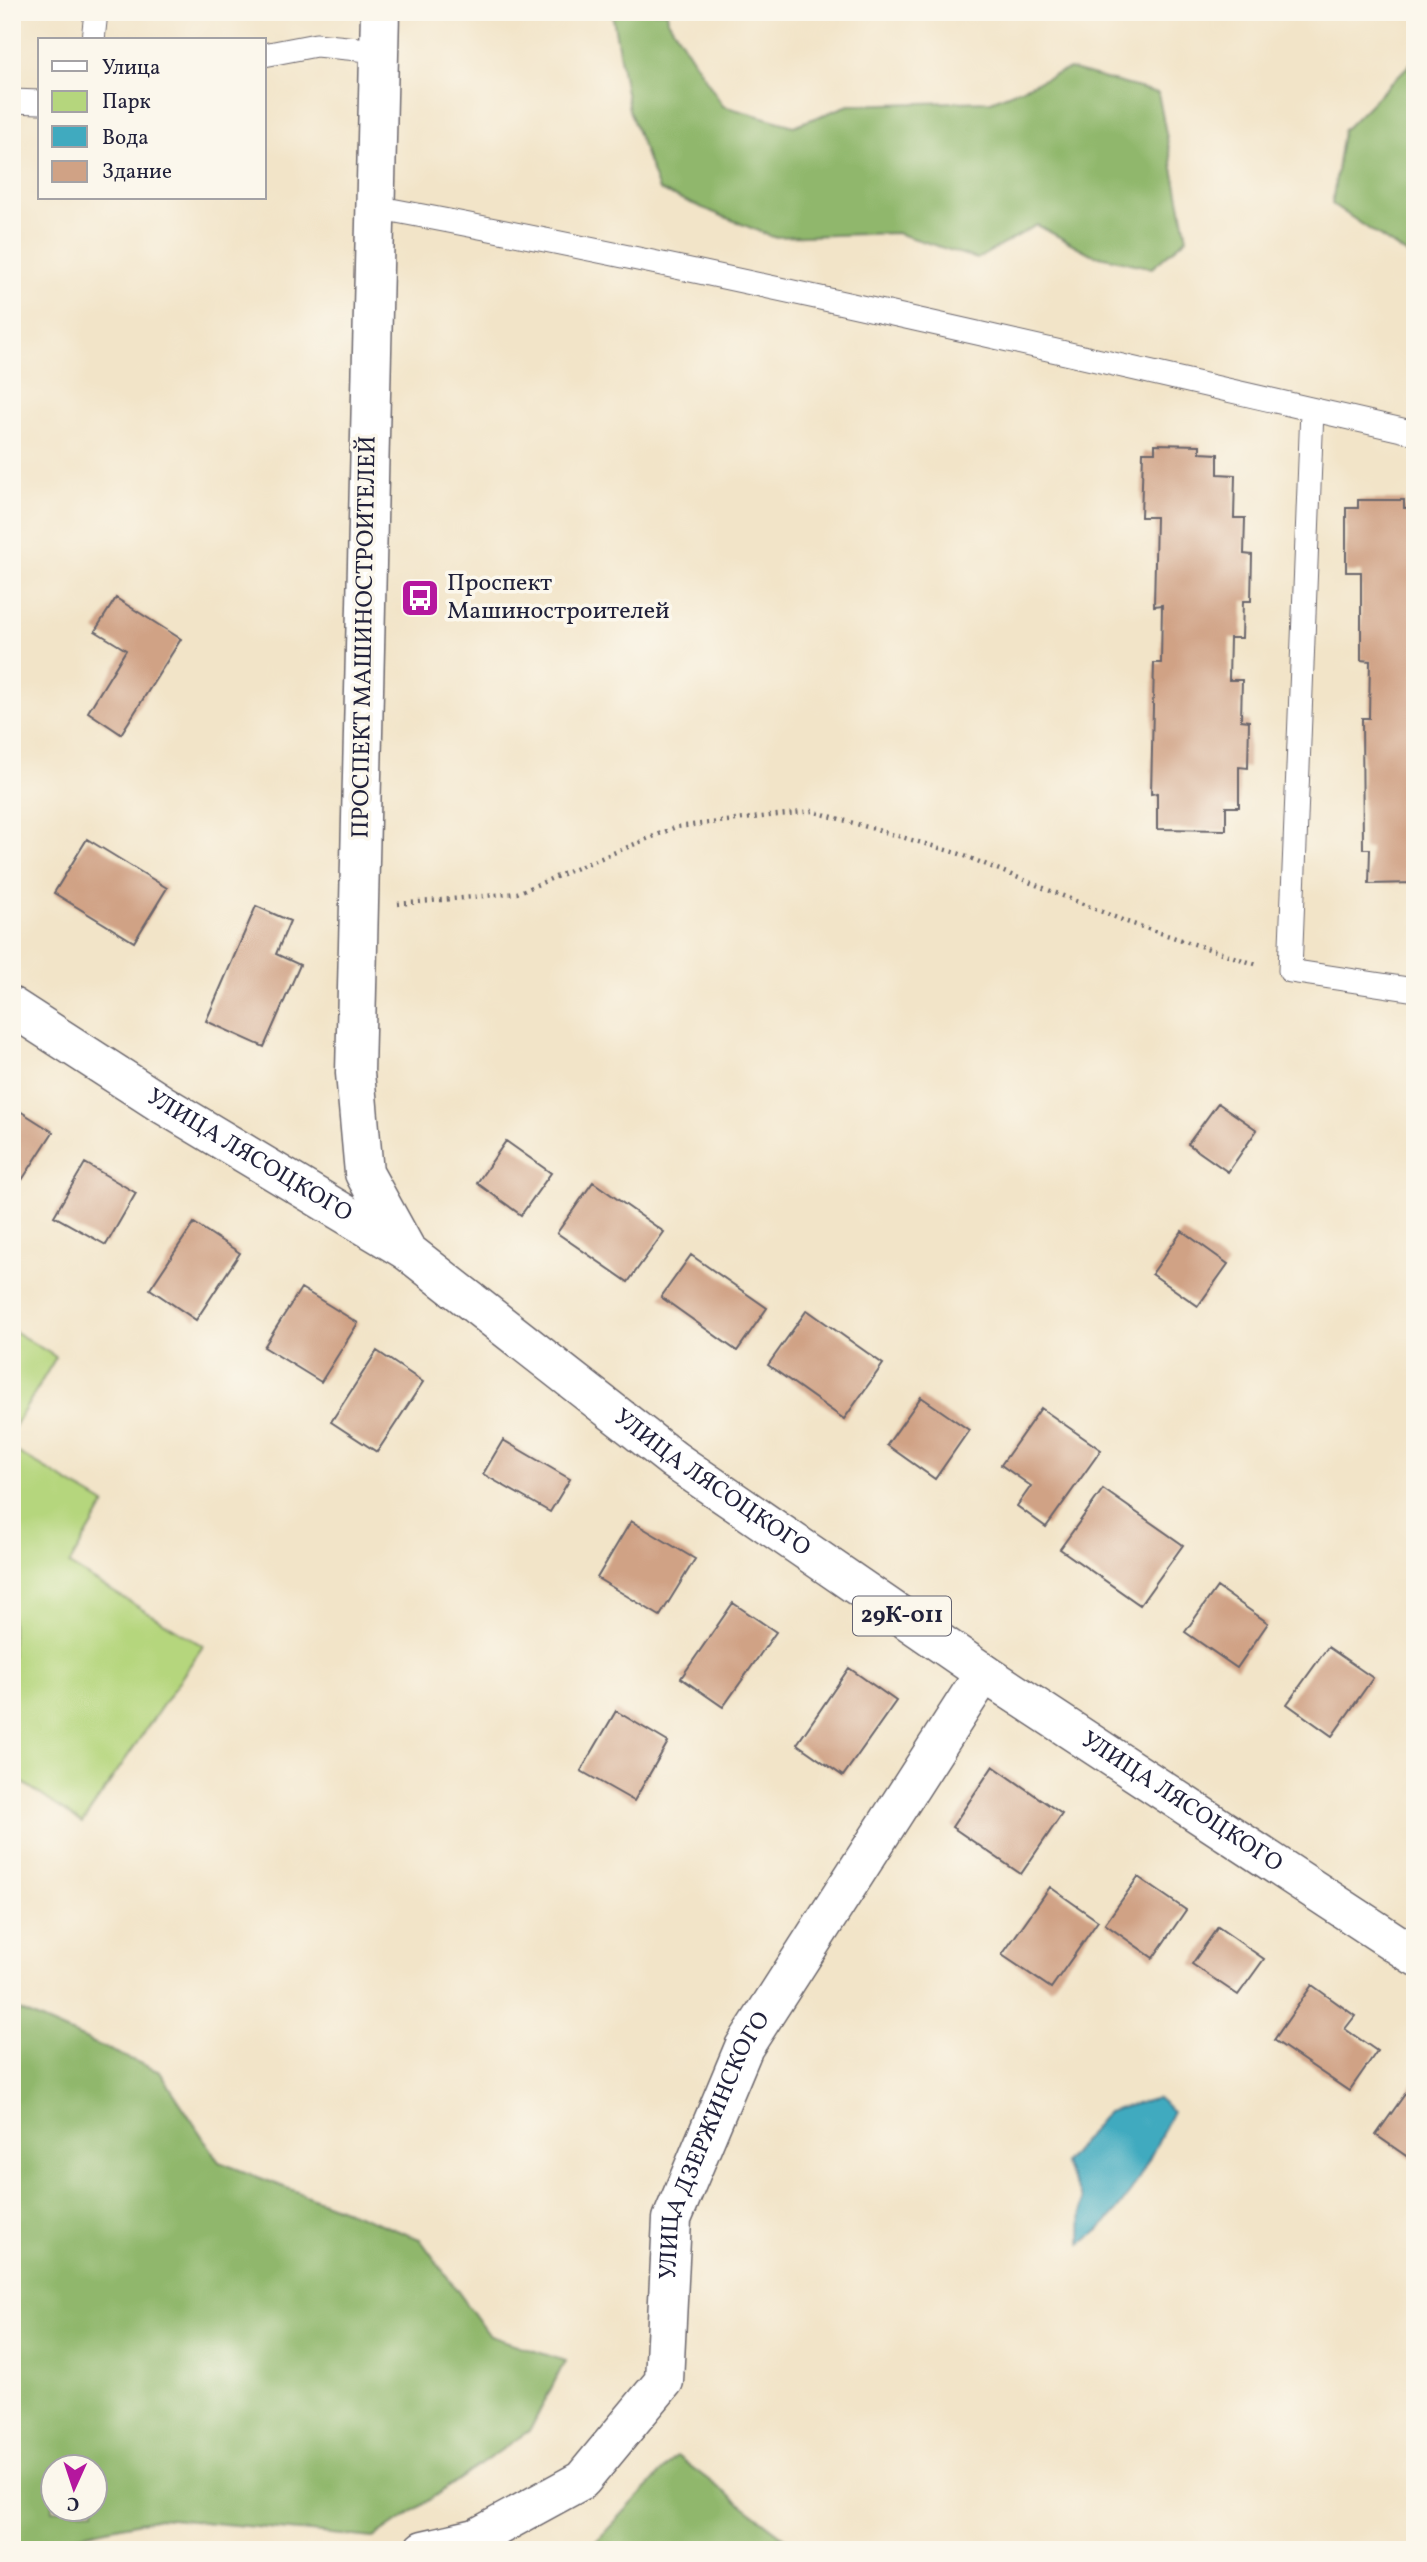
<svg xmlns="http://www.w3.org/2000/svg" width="1427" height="2562" font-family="Vollkorn,serif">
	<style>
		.green { fill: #b5d67d; stroke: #6c7c5c; stroke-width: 2 }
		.forest { fill: #90b76c; stroke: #596c54; stroke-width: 2; fill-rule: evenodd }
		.water { fill: #40aabf; stroke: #31667d; stroke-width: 2 }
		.building { fill: #d0a285 }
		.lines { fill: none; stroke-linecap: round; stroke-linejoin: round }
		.lane-casing { stroke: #6b666c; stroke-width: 25 }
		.street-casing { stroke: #6b666c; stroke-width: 41 }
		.primary-casing { stroke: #6b666c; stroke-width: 41 }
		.path { stroke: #6b666c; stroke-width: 4.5; stroke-dasharray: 2 5; stroke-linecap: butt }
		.lane { stroke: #fff; stroke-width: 23 }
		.street { stroke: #fff; stroke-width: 38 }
		.primary { stroke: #fff; stroke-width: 38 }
		.labels { text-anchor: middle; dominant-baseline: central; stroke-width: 7; stroke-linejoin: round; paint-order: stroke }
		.shield { fill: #fbf7ec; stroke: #636270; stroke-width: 2 }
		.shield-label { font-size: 23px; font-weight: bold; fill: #22223b }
		.poi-label { font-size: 24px; fill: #22223b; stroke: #fbf7ec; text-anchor: start }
		.street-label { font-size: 24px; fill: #22223b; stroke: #fbf7ec }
	</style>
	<rect width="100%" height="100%" fill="#fbf7ec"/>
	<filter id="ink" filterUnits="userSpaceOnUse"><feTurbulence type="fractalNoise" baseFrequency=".0143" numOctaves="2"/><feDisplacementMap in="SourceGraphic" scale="14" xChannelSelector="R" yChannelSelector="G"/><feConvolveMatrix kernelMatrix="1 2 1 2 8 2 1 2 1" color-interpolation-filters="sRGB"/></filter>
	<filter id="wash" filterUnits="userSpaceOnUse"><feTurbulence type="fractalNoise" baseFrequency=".00686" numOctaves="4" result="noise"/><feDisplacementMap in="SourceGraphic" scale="28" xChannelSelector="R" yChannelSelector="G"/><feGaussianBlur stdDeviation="1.57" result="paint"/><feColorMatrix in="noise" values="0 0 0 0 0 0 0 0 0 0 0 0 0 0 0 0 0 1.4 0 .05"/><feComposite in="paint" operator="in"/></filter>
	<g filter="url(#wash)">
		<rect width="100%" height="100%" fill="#f2e4c8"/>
		<path class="green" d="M12,1330L56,1357L12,1431Z
			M12,1449L105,1504L69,1565L203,1646L82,1823L12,1775Z"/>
		<path class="forest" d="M612,12H667L668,20L723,106L794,126L849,105L991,101L1069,69L1158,93L1187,238L1152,268L1091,254L1037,225L977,259L897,233L773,237L659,190L629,110Z
			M1415,59V260L1332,204L1343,131Z
			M12,2007L160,2072L219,2162L420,2239L490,2336L565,2361L530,2430L374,2538L159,2518L36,2544L31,2550H12ZM52,2468H94V2510H52Z
			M677,2456L801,2550H586L590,2548Z"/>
		<path class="water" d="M1157,2098L1173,2111C1148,2161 1128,2212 1081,2244L1082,2199L1064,2163L1107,2112Z"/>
		<g id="blocks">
			<path class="building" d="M1155,444L1200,445V453L1218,454V474L1235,475L1234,518H1245L1244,554L1252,555L1251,601H1243L1242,638H1230L1229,680H1242L1241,720L1249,721L1248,768L1239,767V807H1226V830L1157,829V793L1151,794L1154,663H1161L1162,605L1154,606L1156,517H1141L1143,452H1155Z
				M1358,500H1404V508H1415V883L1369,884L1370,849H1363L1362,718H1369L1370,661L1361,660V572H1346V508H1358Z
				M116,598L181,639L121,734L88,712L126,650L95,631Z
				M87,839L167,888L134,942L54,893Z
				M256,906L290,921L276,954L300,965L264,1047L206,1021Z
				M1218,1103L1257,1130L1228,1172L1188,1144Z
				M12,1106L53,1132L22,1180L12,1174Z
				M506,1141L551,1173L521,1215L477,1183Z
				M85,1163L136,1193L106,1245L54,1216Z
				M593,1182L664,1232L628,1282L557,1233Z
				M194,1223L240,1253L196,1320L150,1289Z
				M1182,1231L1228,1264L1198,1306L1152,1274Z
				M691,1255L767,1308L737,1351L661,1297Z
				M301,1288L358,1323L321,1382L264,1347Z
				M807,1310L883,1364L844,1419L768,1365Z
				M377,1351L423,1382L377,1452L331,1422Z
				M921,1397L969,1430L935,1479L887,1445Z
				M1041,1408L1101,1450L1046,1527L1017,1506L1031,1486L1001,1465Z
				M503,1440L570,1479L550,1512L483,1474Z
				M1103,1489L1183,1545L1140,1605L1060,1549Z
				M631,1521L695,1559L660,1616L597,1578Z
				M1217,1587L1268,1623L1237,1668L1185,1632Z
				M733,1603L776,1632L723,1707L681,1678Z
				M1328,1647L1373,1678L1332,1736L1287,1704Z
				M849,1668L896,1701L843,1776L797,1744Z
				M616,1711L668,1742L634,1801L581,1771Z
				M993,1766L1062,1814L1021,1874L952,1827Z
				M1138,1877L1186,1910L1153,1958L1105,1924Z
				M1050,1887L1098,1921L1051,1988L1002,1955Z
				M1218,1927L1264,1959L1238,1995L1192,1964Z
				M1312,1985L1355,2016L1345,2029L1377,2051L1349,2091L1274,2040Z
				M1415,2080V2162L1376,2135Z"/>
		</g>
	</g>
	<g filter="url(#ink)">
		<use href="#blocks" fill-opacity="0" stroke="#6b666c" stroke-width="2"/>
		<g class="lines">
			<defs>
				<path id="lane" d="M93,40L96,12
					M264,55L316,45L379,51
					M12,101L40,102
					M375,207C724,272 1069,354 1415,433
					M1312,410L1290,971L1415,990"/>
				<g id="street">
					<path id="s1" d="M12,1007L162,1104L407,1251"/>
					<path id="s2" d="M423,2550L476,2538L582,2480L664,2381L672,2219L744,2047L984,1673"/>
				</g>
				<g id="primary">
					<path id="s3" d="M380,12L355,1073L364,1173L407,1251L674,1460L984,1673L1415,1956"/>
				</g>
			</defs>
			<use href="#lane" class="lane-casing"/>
			<use href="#street" class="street-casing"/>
			<use href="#primary" class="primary-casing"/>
			<path class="path" d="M398,904L517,893L676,827L812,811L960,854L1127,922L1258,965"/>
			<use href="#lane" class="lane"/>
			<use href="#street" class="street"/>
			<use href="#primary" class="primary"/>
		</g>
	</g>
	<defs>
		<symbol id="bus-square" viewBox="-11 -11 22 22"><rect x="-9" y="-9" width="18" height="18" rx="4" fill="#b5179e" stroke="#fbf7ec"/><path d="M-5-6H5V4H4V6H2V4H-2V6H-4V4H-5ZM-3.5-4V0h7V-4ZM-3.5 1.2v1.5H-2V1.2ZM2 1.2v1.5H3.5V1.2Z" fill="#fff"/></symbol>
	</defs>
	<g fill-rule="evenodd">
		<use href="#bus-square" x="398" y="576" width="44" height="44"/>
	</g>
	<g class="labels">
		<rect class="shield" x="853" y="1596.5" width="98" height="39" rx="5"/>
		<g class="shield-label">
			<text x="902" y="1616">29К-011</text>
		</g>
		<g class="poi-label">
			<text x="447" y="584">Проспект<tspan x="447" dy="28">Машиностроителей</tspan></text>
		</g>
		<g class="street-label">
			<text transform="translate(365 637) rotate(-89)">ПРОСПЕКТ МАШИНОСТРОИТЕЛЕЙ</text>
			<text stroke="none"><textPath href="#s1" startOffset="280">УЛИЦА ЛЯСОЦКОГО</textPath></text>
			<text stroke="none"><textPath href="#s3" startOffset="1634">УЛИЦА ЛЯСОЦКОГО</textPath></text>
			<text stroke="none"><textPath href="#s3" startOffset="2202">УЛИЦА ЛЯСОЦКОГО</textPath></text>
			<text stroke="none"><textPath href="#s2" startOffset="548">УЛИЦА ДЗЕРЖИНСКОГО</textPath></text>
		</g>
	</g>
	<rect width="1427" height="2562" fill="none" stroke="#fbf7ec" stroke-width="42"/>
	<rect x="38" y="38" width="228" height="161" fill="#fbf7ec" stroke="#a4a2a5" stroke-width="2"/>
	<rect x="52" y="61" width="35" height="10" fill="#ffffff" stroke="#a4a2a5" stroke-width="2"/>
	<text x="102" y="74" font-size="21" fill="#22223b">Улица</text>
	<rect x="52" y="91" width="35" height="21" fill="#b5d67d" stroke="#a4a2a5" stroke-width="2"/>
	<text x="102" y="108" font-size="21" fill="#22223b">Парк</text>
	<rect x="52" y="126" width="35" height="21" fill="#40aabf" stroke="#a4a2a5" stroke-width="2"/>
	<text x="102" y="144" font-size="21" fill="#22223b">Вода</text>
	<rect x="52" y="161" width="35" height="21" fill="#d0a285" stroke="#a4a2a5" stroke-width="2"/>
	<text x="102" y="178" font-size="21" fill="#22223b">Здание</text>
	<g transform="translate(74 2488) rotate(183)"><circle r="33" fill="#fbf7ec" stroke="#a4a2a5" stroke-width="2"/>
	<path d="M0-5L12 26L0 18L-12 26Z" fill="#b5179e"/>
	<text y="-10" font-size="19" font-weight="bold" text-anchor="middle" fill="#22223b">С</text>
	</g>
</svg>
